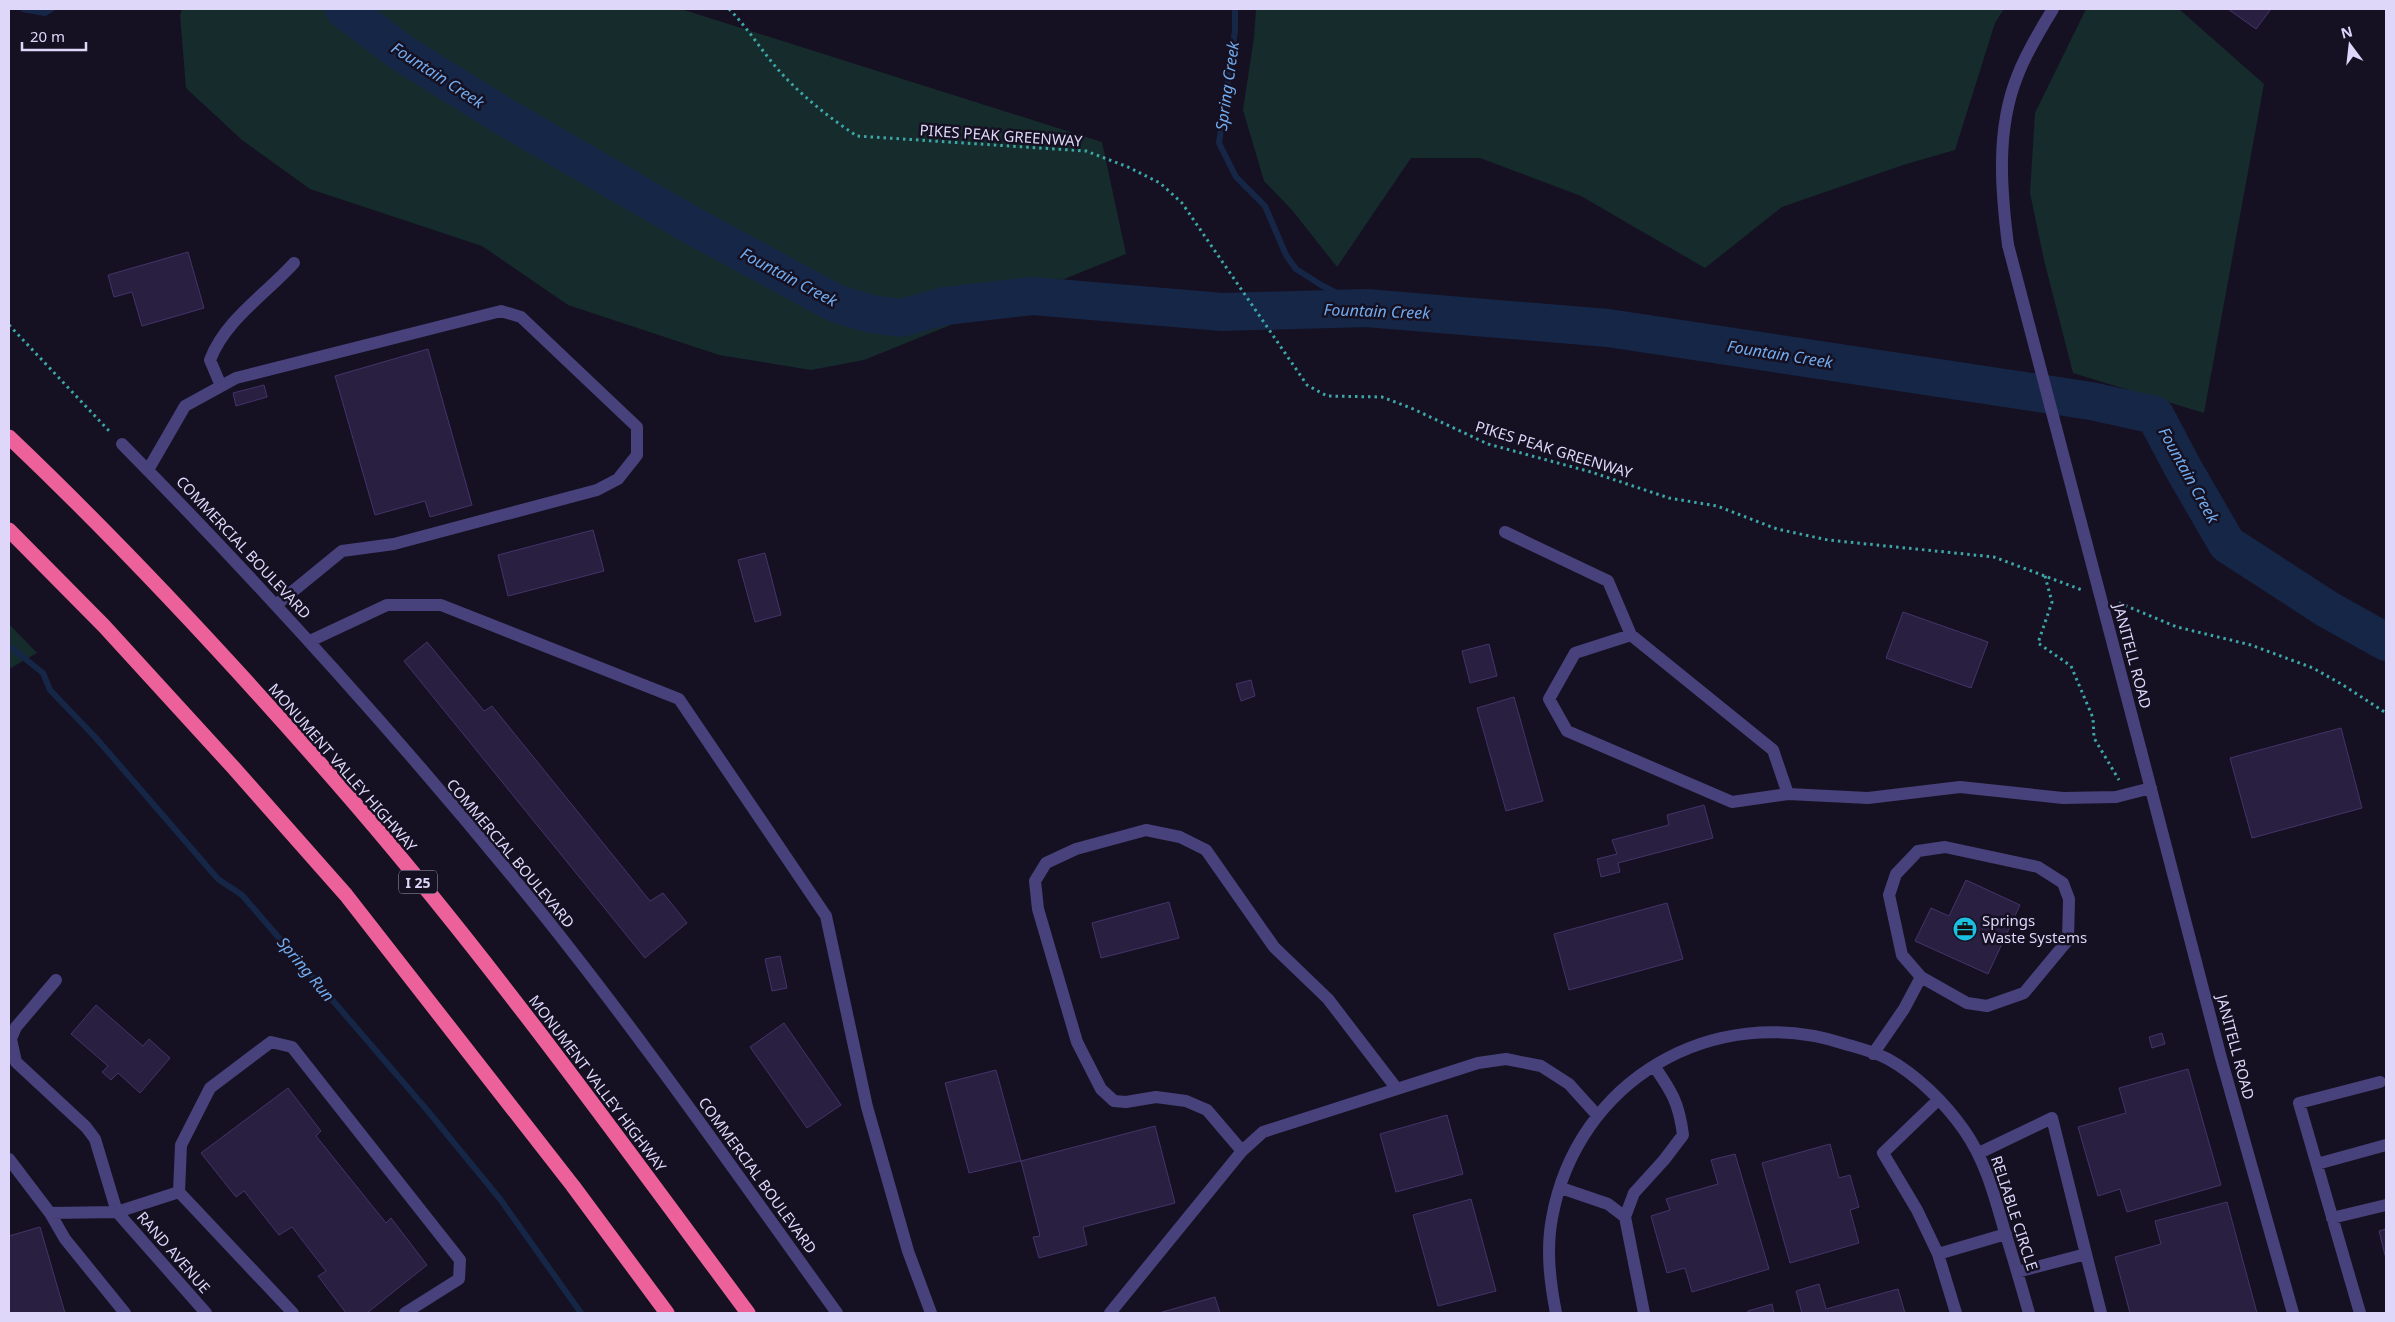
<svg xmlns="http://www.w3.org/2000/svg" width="2395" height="1322" font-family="'Noto Sans',sans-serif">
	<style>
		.green { fill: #152b2c }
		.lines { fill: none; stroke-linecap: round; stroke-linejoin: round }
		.stream { stroke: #162647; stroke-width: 6 }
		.river { stroke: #162647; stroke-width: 38 }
		.building { fill: #291f41; stroke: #43346a }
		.path { stroke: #3da7a8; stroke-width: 3; stroke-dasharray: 2.5 4; stroke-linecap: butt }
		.minor { stroke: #48427c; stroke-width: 12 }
		.highway { stroke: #ec6199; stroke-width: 15 }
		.minor-bridge { stroke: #48427c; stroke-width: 12 }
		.labels { text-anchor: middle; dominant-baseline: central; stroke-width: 5; stroke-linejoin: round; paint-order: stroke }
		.shield { fill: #151122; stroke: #a29cb9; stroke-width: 1 }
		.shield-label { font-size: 14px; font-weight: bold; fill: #ded7fa }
		.street-label { font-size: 15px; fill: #ded7fa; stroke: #151122 }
		.poi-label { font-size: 15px; fill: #ded7fa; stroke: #151122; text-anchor: start }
		.water-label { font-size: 16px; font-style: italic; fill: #72abee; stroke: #151122 }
	</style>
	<rect width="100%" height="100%" fill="#151122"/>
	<path class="green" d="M182,9H681L1102,142L1126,254L864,360L811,370L719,355L568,305L482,246L310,189L242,140L186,88L180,15Z
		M1256,9H2004L1995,23L1955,150L1903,165L1782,207L1705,268L1581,196L1480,158H1411L1337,267L1292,210L1264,181L1243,110L1254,37Z
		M2086,9H2179L2264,84L2204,413L2073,373L2044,260L2030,193L2035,113Z
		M9,624L37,653L9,669Z"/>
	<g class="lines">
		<path class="stream" d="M23,9L45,13L52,9
			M1235,9V31L1219,143L1236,177L1265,206L1286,255L1296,269L1321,285L1366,308
			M9,646L43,673L50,690L96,738L218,879L242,895L427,1110L500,1199L581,1313"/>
		<path class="river" d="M344,9L402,53L503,116L693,226L835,303L871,314L901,318L945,306L1033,296L1222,312L1366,308L1608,328L2091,401L2155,415L2183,468L2227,544L2327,609L2386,642"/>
	</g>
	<path class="building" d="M2228,9H2271L2256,29Z
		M188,252L204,308L142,326L132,292L114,297L108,275Z
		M428,349L472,505L430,517L425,501L375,515L335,376Z
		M264,385L267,397L236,406L233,393Z
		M593,530L604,571L508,596L498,555Z
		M765,553L781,615L755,622L738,560Z
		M1903,612L1988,642L1971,688L1886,658Z
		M427,642L484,711L492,706L650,901L663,893L687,923L645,958L404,661Z
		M1489,644L1497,676L1470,683L1462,651Z
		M1251,680L1255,696L1241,701L1236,684Z
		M1514,697L1543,801L1506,811L1477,708Z
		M2341,728L2362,808L2252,838L2230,758Z
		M1704,805L1713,838L1618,863L1620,872L1601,877L1597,859L1617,854L1612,840L1669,825L1667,815Z
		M1966,880L2020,905L1988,974L1915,941L1931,908L1949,916Z
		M1169,902L1179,938L1101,958L1092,923Z
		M1667,903L1683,959L1569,990L1554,934Z
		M780,956L787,988L772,991L765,959Z
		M96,1005L143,1046L149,1039L170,1058L140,1093L118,1073L111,1080L102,1072L108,1066L71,1034Z
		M784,1023L841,1105L807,1128L750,1047Z
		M2162,1033L2165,1044L2152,1048L2149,1037Z
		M2188,1069L2221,1185L2127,1212L2120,1189L2098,1196L2078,1127L2126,1113L2119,1088Z
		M996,1070L1021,1161L969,1173L945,1083Z
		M288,1088L321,1131L316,1136L386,1223L391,1218L427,1265L367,1313H346L318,1276L326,1271L292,1227L279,1235L244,1191L236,1197L201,1153Z
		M1447,1115L1463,1174L1396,1192L1380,1134Z
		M1155,1126L1175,1203L1083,1227L1087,1245L1039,1258L1033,1237L1040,1236L1021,1161Z
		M1830,1144L1839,1178L1850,1175L1859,1207L1850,1210L1859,1243L1790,1263L1762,1163Z
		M1735,1154L1769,1269L1692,1292L1685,1268L1667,1273L1651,1216L1670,1210L1666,1199L1718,1184L1711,1160Z
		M1471,1199L1496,1291L1438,1306L1413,1215Z
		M2227,1202L2257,1313H2130L2115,1257L2161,1244L2155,1221Z
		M40,1227L65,1313H9V1235V1236Z
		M2386,1229V1259L2379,1231Z
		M1819,1284L1826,1309L1898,1289L1905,1313H1802L1796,1291Z
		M1215,1297L1220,1313H1159Z
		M1772,1304L1774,1313H1748V1311Z"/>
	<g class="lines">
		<path class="path" d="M729,9C747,27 759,47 775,66C798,93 828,117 857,136L1086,151L1128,167L1160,183L1182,203L1307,385L1327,396L1382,397L1411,408L1488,444L1591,472L1669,498L1717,506L1777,529L1828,540L1994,557L2082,590
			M9,325L111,433
			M2045,576L2052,602L2038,643L2071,666L2093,718L2094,738L2119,780
			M2119,603L2177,627L2251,645L2313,668L2343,685L2386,713"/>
		<path class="minor" d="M2008,245C2001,190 1996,130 2017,77C2026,53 2040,30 2053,9
			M221,386L210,360C225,320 266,294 294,263
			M122,444C261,585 394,732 520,886C632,1023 733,1169 837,1313
			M148,470L185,406L236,378L501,311L521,317L637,427V455L618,479L597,490L394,544L342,551L276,605
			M1505,532L1608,581L1631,635
			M310,641L387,605H441L679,699L826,916L867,1107L908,1251L931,1313
			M2141,751L2221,1058L2293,1313
			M1788,794L1773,750L1631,635L1575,653L1549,699L1567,731L1732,802L1788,794L1868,798L1960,787L2063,798L2116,797L2151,788
			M56,980L16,1027L11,1039L16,1062L86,1127L95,1139L117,1212L206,1313
			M1873,1054L1904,1009L1921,977L1967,1003L1987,1006L2024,993L2068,940L2069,899L2063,883L2038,867L1945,847L1918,851L1896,874L1889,895L1902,955L1921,977
			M1242,1151L1207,1110L1186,1101L1156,1097L1126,1102L1114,1101L1101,1089L1077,1042L1038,909L1035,881L1046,863L1076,849L1146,830L1180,837L1206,850L1274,947L1328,999L1397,1089
			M1979,1153L2052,1118L2086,1254
			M9,1159L50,1213L65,1239L125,1313
			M2317,1164L2386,1145
			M1561,1188L1608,1204L1625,1217L1644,1313
			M179,1192L293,1313
			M50,1213L117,1212L179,1192L181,1145L210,1088L271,1042L292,1047L460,1260L459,1279L405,1313
			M1625,1217L1634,1193L1664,1160L1683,1135C1679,1103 1672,1092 1654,1066
			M2332,1218L2386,1205
			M1938,1254L1917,1210L1883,1153L1938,1100
			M2017,1272L2086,1254L2101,1313
			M1110,1313L1242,1151L1263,1132L1478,1063L1506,1059L1541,1066L1569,1084L1597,1115
			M1556,1313C1550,1282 1546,1250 1552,1218C1577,1080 1713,1001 1845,1044C1859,1048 1875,1052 1888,1059C1917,1075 1945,1103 1964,1130C1985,1160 1994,1194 2004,1229C2013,1257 2021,1285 2029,1313
			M1956,1313L1938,1254L2006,1234
			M2360,1313L2299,1103L2380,1082"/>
		<path class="highway" d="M9,437C130,552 248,680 357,806C496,968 621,1142 748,1313
			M9,530L104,626L232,766L346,895L573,1186L667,1313"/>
		<path class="minor-bridge" d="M2008,245L2141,751"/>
	</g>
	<defs>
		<symbol id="office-disc" viewBox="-11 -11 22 22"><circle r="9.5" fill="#1cc0e2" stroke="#151122"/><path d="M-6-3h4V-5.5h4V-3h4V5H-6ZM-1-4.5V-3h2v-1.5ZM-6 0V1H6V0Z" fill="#111"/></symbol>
	</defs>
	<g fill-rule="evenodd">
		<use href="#office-disc" x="1951" y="915" width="28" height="28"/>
	</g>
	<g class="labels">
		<rect class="shield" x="399" y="870.5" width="38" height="23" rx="4"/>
		<g class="shield-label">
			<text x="418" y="882">I 25</text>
		</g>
		<g class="street-label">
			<text transform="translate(1001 135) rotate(4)">PIKES PEAK GREENWAY</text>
			<text transform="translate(1554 449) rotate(17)">PIKES PEAK GREENWAY</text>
			<text transform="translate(244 547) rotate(47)">COMMERCIAL BOULEVARD</text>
			<text transform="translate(2133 656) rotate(75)">JANITELL ROAD</text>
			<text transform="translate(343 767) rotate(49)">MONUMENT VALLEY HIGHWAY</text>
			<text transform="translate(511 853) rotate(50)">COMMERCIAL BOULEVARD</text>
			<text transform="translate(2236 1047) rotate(75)">JANITELL ROAD</text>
			<text transform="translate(598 1083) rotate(53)">MONUMENT VALLEY HIGHWAY</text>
			<text transform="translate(758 1175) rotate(54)">COMMERCIAL BOULEVARD</text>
			<text transform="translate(2015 1213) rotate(72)">RELIABLE CIRCLE</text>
			<text transform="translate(174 1252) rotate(49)">RAND AVENUE</text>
		</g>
		<g class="poi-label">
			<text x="1982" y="920">Springs<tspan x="1982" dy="17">Waste Systems</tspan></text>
		</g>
		<g class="water-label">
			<text transform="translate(438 75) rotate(33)">Fountain Creek</text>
			<text transform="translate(1227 86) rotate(-82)">Spring Creek</text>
			<text transform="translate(789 277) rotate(28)">Fountain Creek</text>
			<text transform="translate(1377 311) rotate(2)">Fountain Creek</text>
			<text transform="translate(1780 354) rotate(9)">Fountain Creek</text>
			<text transform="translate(2189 475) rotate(61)">Fountain Creek</text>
			<text transform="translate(306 969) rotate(50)">Spring Run</text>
		</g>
	</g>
	<rect width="2395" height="1322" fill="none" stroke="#ded7fa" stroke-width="20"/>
	<g transform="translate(2350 45) rotate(345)" stroke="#151122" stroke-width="4" paint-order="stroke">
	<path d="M0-4L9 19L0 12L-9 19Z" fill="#ded7fa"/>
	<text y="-8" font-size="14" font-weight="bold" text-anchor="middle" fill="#ded7fa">N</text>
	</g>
	<path d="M22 42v8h64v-8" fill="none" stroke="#ded7fa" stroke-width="2.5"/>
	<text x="30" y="42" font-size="15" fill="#ded7fa" stroke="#151122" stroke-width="4" paint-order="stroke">20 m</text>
</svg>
